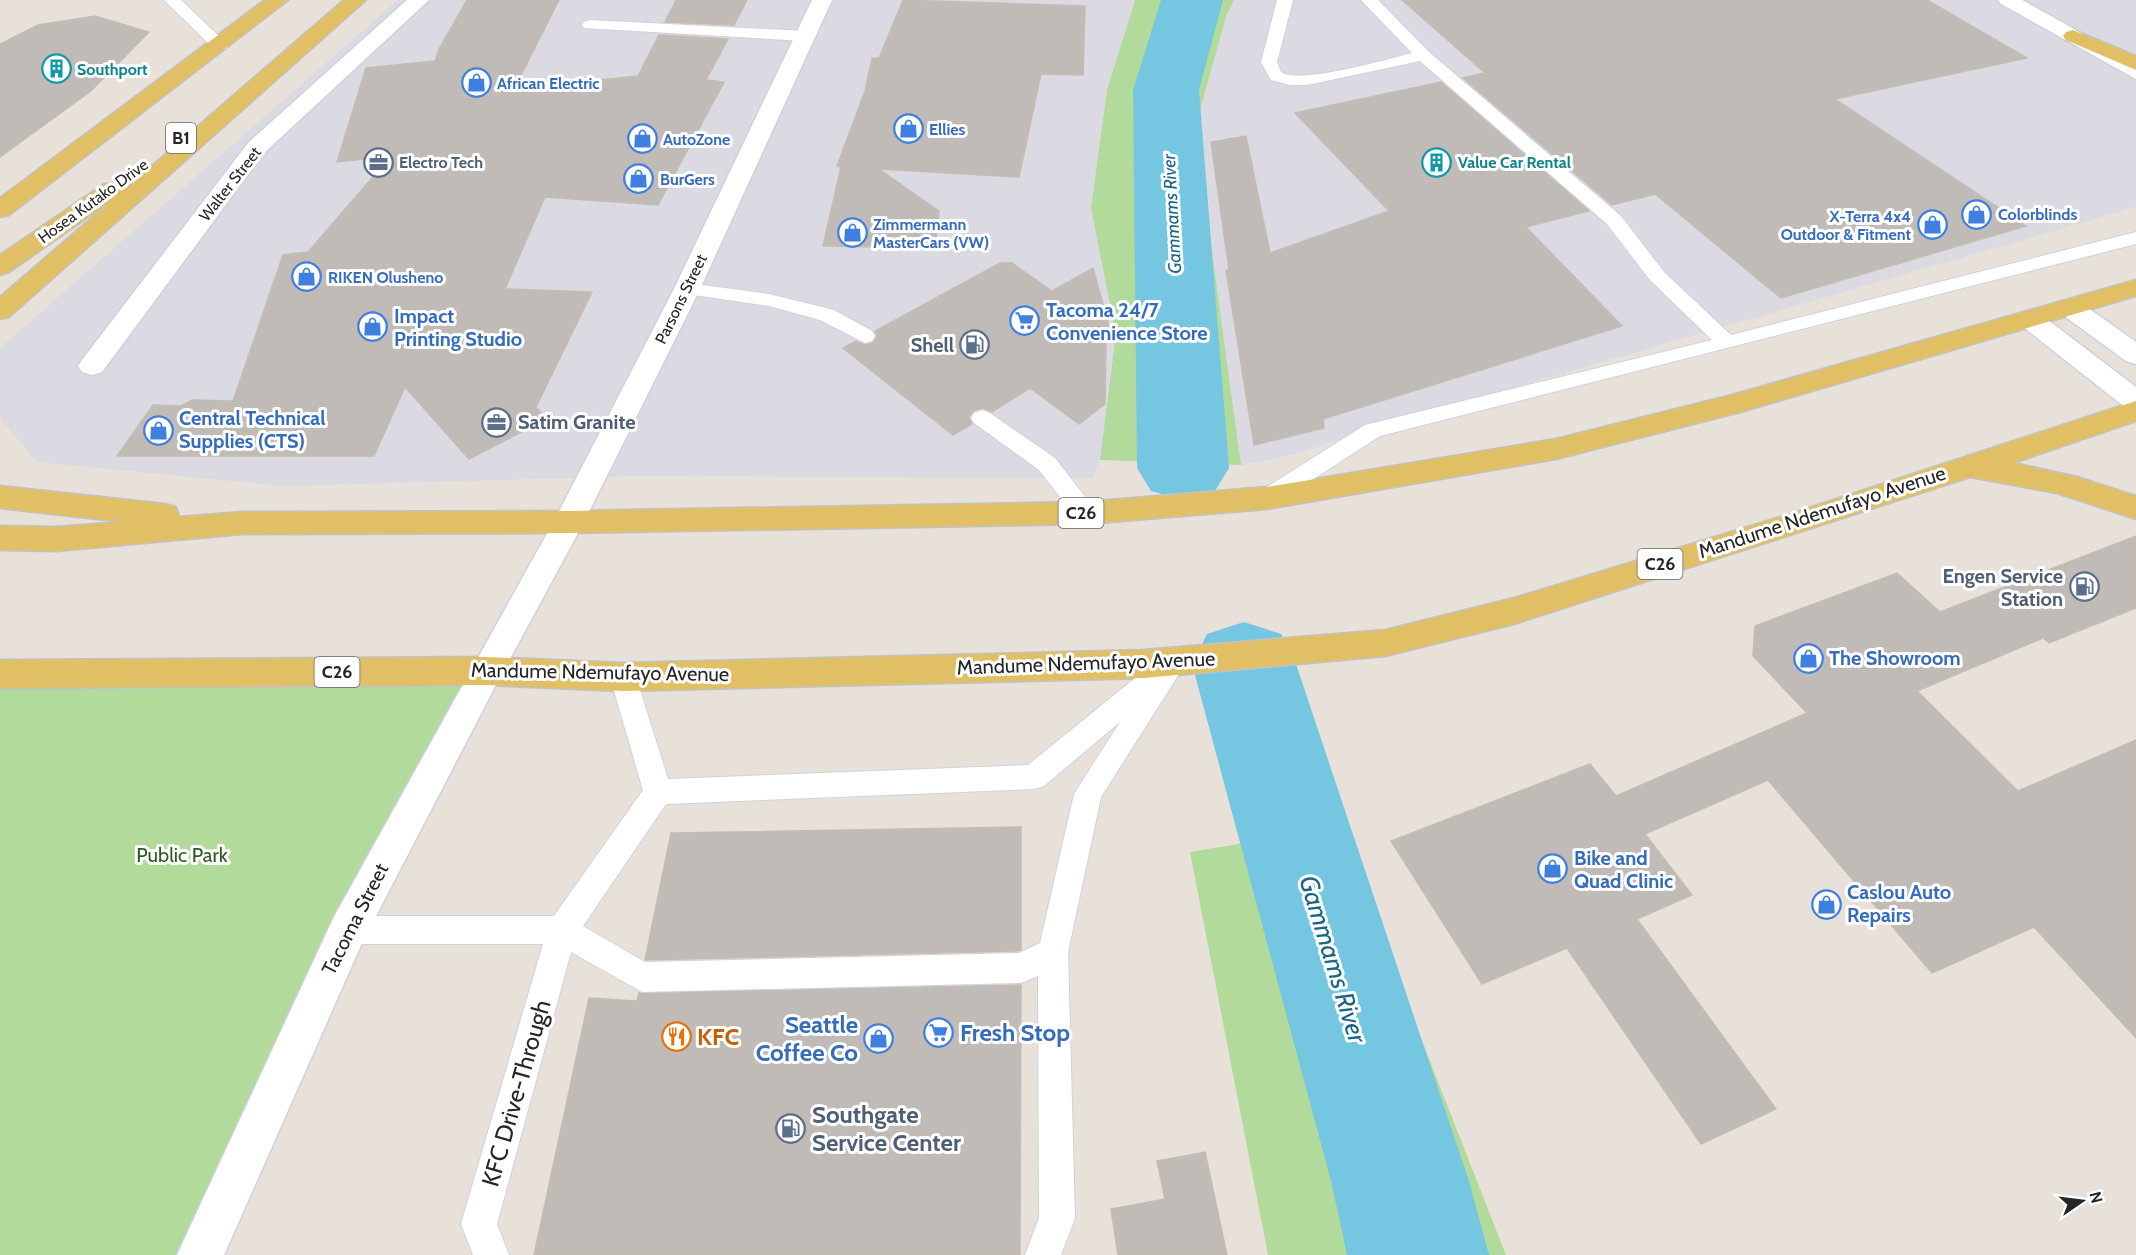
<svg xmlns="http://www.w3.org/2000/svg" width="2136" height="1255" font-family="Cabin,sans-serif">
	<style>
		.industrial { fill: #dbd9e1 }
		.green { fill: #b2da9a }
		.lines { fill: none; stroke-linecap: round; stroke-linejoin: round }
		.river { fill: #75c7e1; fill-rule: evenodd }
		.building { fill: #c0bbb6; stroke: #c3bdb3; stroke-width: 1.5 }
		.service-casing { stroke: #cfd2de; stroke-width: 2 }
		.minor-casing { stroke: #cfd2de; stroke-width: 3 }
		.tertiary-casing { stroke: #cfd2de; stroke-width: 3 }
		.primary-casing { stroke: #c2c2c2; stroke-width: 3 }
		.service { fill: #fff; fill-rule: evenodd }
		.minor { fill: #fff; fill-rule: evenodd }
		.tertiary { fill: #fff; fill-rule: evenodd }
		.primary { fill: #e1c065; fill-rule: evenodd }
		.labels { text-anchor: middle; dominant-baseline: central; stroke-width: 6; stroke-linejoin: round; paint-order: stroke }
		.far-culture-label { font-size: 16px; font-weight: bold; fill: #0d838f; stroke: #fff; text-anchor: start }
		.far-shop-label { font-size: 16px; font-weight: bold; fill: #366cbe; stroke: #fff; text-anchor: start }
		.far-service-label { font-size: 16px; font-weight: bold; fill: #4e5e75; stroke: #fff; text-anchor: start }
		.far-street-label { font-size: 16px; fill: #262626; stroke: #fff }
		.shield { fill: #fff; stroke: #676767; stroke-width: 1.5 }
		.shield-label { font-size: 18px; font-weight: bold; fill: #262626 }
		.far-water-label { font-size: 18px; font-style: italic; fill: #1a6587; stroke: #fff }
		.shop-label { font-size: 20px; font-weight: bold; fill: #366cbe; stroke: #fff; text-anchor: start }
		.service-label { font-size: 20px; font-weight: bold; fill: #4e5e75; stroke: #fff; text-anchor: end }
		.street-label { font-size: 20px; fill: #262626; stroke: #fff }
		.park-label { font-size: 20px; fill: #2d5a20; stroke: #fff }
		.near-shop-label { font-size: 24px; font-weight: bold; fill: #366cbe; stroke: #fff; text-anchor: end }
		.near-food-label { font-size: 24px; font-weight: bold; fill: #c56008; stroke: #fff; text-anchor: start }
		.near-street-label { font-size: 24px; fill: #262626; stroke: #fff }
		.near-service-label { font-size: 24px; font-weight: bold; fill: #4e5e75; stroke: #fff; text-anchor: start }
		.near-water-label { font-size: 26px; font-style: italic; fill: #1a6587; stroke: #fff }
	</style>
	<rect width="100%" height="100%" fill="#e8e1d9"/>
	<path class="industrial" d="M398,0H1135L1107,90L1091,208L1116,334L1100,460L1093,478L640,476L283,486L37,462L3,422L0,414V348Z
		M1234,0H2136V207L1372,429L1296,454L1241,465L1195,126L1226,17Z"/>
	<path class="green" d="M1135,0H1234L1226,17L1195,127L1241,465L1100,460L1116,334L1091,208L1107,90Z
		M486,671L200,1255H0V688L51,674Z
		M1338,827L1506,1255H1268L1190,852Z"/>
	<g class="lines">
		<path class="river" d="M1161,0H1223L1199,90L1229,468L1215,491L1183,500L1151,491L1137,468L1133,90Z
			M1244,622L1281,634L1296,664L1469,1181L1489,1255H1347L1331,1181L1192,664L1207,634Z"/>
	</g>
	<path class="building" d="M467,0H559L514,89L638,76L659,35L728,39L706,80L724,82L658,205L545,197L505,289L592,292L536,407L547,419L469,459L405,387L374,456H117L153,405L181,406L192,400L233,401L283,255L308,252L391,156L337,162L366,68L435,61L439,49Z
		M676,0H747L734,25L665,22Z
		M903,0L1085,6L1083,75L1041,74L1019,177L879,169L939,211L935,248L823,246L841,167L837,166L865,91L872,58H879Z
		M1402,0H1927L2027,58L1835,99L2026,226L1781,298L1655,194L1612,205L1463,78L1485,73Z
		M95,16L149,32L91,91L0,157V44L38,25Z
		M1441,82L1589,211L1526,227L1622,326L1323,419L1324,428L1254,445L1226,270H1229L1211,142L1246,136L1270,253L1389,211L1295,113Z
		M1000,263H1012L1052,291L1093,268L1112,337L1106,341L1105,404L1079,424L1030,388L992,412L983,408L973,411L969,417L972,424L953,435L843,348L856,341L864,345L873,343L877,337L875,331Z
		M2136,536V608L2049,643L2043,638L1917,691L2018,791L2136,740V1038L2034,927L1932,973L1768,780L1645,834L1692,895L1637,919L1776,1109L1701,1144L1567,948L1482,984L1391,841L1590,764L1616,796L1807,713L1753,656L1755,626L1897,573L1940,612Z
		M1021,827V950L1018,951L645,960L671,833Z
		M1021,985L1020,1255H534L589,998L637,1001L639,993Z
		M1205,1152L1227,1255H1118L1111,1209L1165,1199L1157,1161Z"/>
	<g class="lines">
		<defs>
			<path id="service" d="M164,0H181L226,43L228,46L226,49H214Z
				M1277,0H1293L1277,62L1281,72C1299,85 1388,59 1412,53L1361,0H1378L1429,52L1621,216L1664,272L1731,335L2136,232V244L1380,436L1275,504L1267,506L1259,504L1255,498L1259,492L1365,425L1712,340L1650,280L1607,224L1420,61L1307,85H1290L1271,80L1261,62Z
				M590,20L805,31L813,36L805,41L584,28L582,25L584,22Z
				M687,283L769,294L834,310L872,331L875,336L872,341L865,343L820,320L769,306L680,293L677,289L680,285Z
				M982,410L990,413L1055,458L1093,507L1097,513L1093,519L1085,522L1077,519L1039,470L974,423L971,418L974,413Z
				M1173,652L1182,656L1186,663L1101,797L1068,952L1075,1218L1061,1255H1025L1039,1218L1038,976L1021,983L642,992L571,952L497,1224L509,1255H473L461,1224L543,944H348L337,940L333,930L337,920L348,916H554L643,790L610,677L614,669L623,666L632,669L636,677L668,779L1028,765L1145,670L1156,668L1164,656ZM1120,722L1074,794L1040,943L1019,953L645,962L583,926L666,804L1034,789L1044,786Z"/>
			<path id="minor" d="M407,0H429L264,153L102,372L92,375L82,372L78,366L82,360L248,143Z
				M1998,0H2022L2136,64V79L2001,4Z"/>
			<path id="tertiary" d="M812,0H832L700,289L584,522L498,681L362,943L224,1255H177L334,917L554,521L674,289Z
				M2072,301L2081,303L2136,342V364L2126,361L2063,315L2059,309L2063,303Z
				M2031,312L2040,314L2136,387V411L2126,408L2022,326L2018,320L2022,314Z"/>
			<path id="primary" d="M265,0H288L9,215L0,217V198Z
				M344,0H366L9,317L0,319V297L115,198L9,272L0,275V255L104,184H120L124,189L122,192Z
				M2073,30L2136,56V70L2066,40L2063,36L2066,32Z
				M2136,280V296L1744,411L1556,459L1267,509L1085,524L569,533L242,534L56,551L0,550V526L56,527L124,522L0,508V486L165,504L176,507L179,517L242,512L569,511L1085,502L1267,487L1556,439L1732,395Z
				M2136,401V421L2013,463L2077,477L2136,496V519L2057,493L1970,477L1514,624L1385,656L1144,678L623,691L486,685L0,688V660L486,657L623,663L1144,650L1385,630L1514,598L1803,510Z"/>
		</defs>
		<use href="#service" class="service-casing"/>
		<use href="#minor" class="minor-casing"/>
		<use href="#tertiary" class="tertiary-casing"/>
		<use href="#primary" class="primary-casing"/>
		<use href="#service" class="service"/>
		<use href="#minor" class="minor"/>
		<use href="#tertiary" class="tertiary"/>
		<use href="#primary" class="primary"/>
	</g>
	<defs>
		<symbol id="building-ring" viewBox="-11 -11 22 22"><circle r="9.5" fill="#fff" stroke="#0f9aa8" stroke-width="1.5"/><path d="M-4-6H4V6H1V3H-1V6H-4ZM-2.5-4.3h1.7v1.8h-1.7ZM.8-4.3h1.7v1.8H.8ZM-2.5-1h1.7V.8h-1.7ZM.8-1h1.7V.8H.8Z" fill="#0f9aa8"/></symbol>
		<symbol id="shop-ring" viewBox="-11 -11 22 22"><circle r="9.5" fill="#fff" stroke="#3f7fe0" stroke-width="1.5"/><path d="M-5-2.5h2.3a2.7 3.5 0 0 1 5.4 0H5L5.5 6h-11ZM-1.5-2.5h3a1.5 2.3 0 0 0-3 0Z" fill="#3f7fe0"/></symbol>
		<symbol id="office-ring" viewBox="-11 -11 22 22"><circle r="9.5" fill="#fff" stroke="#5c6f8a" stroke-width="1.5"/><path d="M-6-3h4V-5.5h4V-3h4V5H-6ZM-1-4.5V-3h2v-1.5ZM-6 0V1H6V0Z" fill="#5c6f8a"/></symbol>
		<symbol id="supermarket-ring" viewBox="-11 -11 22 22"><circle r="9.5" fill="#fff" stroke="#3f7fe0" stroke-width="1.5"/><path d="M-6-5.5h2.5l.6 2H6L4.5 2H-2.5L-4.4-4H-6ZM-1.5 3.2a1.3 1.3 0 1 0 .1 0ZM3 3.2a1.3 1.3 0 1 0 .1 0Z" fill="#3f7fe0"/></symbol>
		<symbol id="fuel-ring" viewBox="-11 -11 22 22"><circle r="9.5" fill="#fff" stroke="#5c6f8a" stroke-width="1.5"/><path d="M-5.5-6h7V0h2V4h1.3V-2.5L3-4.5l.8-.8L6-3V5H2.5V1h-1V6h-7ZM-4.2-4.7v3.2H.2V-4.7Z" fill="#5c6f8a"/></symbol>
		<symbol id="restaurant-ring" viewBox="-11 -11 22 22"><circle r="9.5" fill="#fff" stroke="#e8710a" stroke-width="1.5"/><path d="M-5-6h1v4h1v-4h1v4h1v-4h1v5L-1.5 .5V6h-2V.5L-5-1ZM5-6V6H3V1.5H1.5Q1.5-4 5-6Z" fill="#e8710a"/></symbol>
	</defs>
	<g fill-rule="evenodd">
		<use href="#building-ring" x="40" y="52" width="33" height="33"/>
		<use href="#shop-ring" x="460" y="66" width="33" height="33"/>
		<use href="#shop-ring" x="892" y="112" width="33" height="33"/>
		<use href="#shop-ring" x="626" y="122" width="33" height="33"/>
		<use href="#office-ring" x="362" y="146" width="33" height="33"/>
		<use href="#building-ring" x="1420" y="146" width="33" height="33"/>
		<use href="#shop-ring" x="622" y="162" width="33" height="33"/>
		<use href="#shop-ring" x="1960" y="198" width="33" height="33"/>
		<use href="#shop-ring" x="1916" y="208" width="33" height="33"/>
		<use href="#shop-ring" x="836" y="216" width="33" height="33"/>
		<use href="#shop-ring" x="290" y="260" width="33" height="33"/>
		<use href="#supermarket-ring" x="1008" y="304" width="33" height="33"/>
		<use href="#shop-ring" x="356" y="310" width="33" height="33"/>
		<use href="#fuel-ring" x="958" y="328" width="33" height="33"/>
		<use href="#office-ring" x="480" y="406" width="33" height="33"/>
		<use href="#shop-ring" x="142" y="414" width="33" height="33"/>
		<use href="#fuel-ring" x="2068" y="570" width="33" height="33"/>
		<use href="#shop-ring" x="1792" y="642" width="33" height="33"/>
		<use href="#shop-ring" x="1536" y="852" width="33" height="33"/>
		<use href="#shop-ring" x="1810" y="888" width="33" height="33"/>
		<use href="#supermarket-ring" x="922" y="1016" width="33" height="33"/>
		<use href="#restaurant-ring" x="660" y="1020" width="33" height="33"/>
		<use href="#shop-ring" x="862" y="1022" width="33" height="33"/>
		<use href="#fuel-ring" x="774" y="1112" width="33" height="33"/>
	</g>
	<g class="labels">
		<g class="far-culture-label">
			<text x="77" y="69">Southport</text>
			<text x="1458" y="162">Value Car Rental</text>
		</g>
		<g class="far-shop-label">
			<text x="497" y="83">African Electric</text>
			<text x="929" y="129">Ellies</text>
			<text x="663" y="139">AutoZone</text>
			<text x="660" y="179">BurGers</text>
			<text x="1998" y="214">Colorblinds</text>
			<text x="1911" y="216" text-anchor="end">X-Terra 4x4<tspan x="1911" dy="18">Outdoor &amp; Fitment</tspan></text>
			<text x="873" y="224">Zimmermann<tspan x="873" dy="18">MasterCars (VW)</tspan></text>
			<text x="328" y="277">RIKEN Olusheno</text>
		</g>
		<g class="far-service-label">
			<text x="399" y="162">Electro Tech</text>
		</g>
		<g class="far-street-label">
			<text transform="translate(230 184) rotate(-52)">Walter Street</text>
			<text transform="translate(93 201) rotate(-36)">Hosea Kutako Drive</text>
			<text transform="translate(681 299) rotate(-64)">Parsons Street</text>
		</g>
		<g class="shield">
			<rect x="166" y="123" width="30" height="30" rx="4.5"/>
			<rect x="1058.5" y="498" width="45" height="30" rx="4.5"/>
			<rect x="1637.5" y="549" width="45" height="30" rx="4.5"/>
			<rect x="314.5" y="657" width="45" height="30" rx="4.5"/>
		</g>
		<g class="shield-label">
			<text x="181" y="138">B1</text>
			<text x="1081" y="513">C26</text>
			<text x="1660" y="564">C26</text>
			<text x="337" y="672">C26</text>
		</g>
		<g class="far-water-label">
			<text transform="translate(1172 214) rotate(-93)">Gammams River</text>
		</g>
		<g class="shop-label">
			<text x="1046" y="310">Tacoma 24/7<tspan x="1046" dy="23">Convenience Store</tspan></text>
			<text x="394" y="316">Impact<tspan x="394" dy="23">Printing Studio</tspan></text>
			<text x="179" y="418">Central Technical<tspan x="179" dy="23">Supplies (CTS)</tspan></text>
			<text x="1829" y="658">The Showroom</text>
			<text x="1574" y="858">Bike and<tspan x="1574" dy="23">Quad Clinic</tspan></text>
			<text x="1847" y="892">Caslou Auto<tspan x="1847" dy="23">Repairs</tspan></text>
		</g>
		<g class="service-label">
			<text x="954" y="345">Shell</text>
			<text x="518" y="422" text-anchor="start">Satim Granite</text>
			<text x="2063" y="576">Engen Service<tspan x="2063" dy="23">Station</tspan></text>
		</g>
		<g class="street-label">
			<text transform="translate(1822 512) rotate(-18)">Mandume Ndemufayo Avenue</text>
			<text transform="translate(1086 663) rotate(-2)">Mandume Ndemufayo Avenue</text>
			<text transform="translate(600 672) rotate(1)">Mandume Ndemufayo Avenue</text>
			<text transform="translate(355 919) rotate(-63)">Tacoma Street</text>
		</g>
		<g class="park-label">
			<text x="182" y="855">Public Park</text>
		</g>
		<g class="near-shop-label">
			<text x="858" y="1024">Seattle<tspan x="858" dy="28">Coffee Co</tspan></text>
			<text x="960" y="1032" text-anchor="start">Fresh Stop</text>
		</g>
		<g class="near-food-label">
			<text x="697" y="1036">KFC</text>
		</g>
		<g class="near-street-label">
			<text transform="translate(516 1093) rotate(-74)">KFC Drive-Through</text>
		</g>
		<g class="near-service-label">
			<text x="812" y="1114">Southgate<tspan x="812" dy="28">Service Center</tspan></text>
		</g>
		<g class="near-water-label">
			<text transform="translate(1333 959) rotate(73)">Gammams River</text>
		</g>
	</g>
	<g transform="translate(2082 1201) rotate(76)" stroke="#ffffff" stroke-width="4.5" paint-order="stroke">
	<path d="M0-4.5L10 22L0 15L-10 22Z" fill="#262626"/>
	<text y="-9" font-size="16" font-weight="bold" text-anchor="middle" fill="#262626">N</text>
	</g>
</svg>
